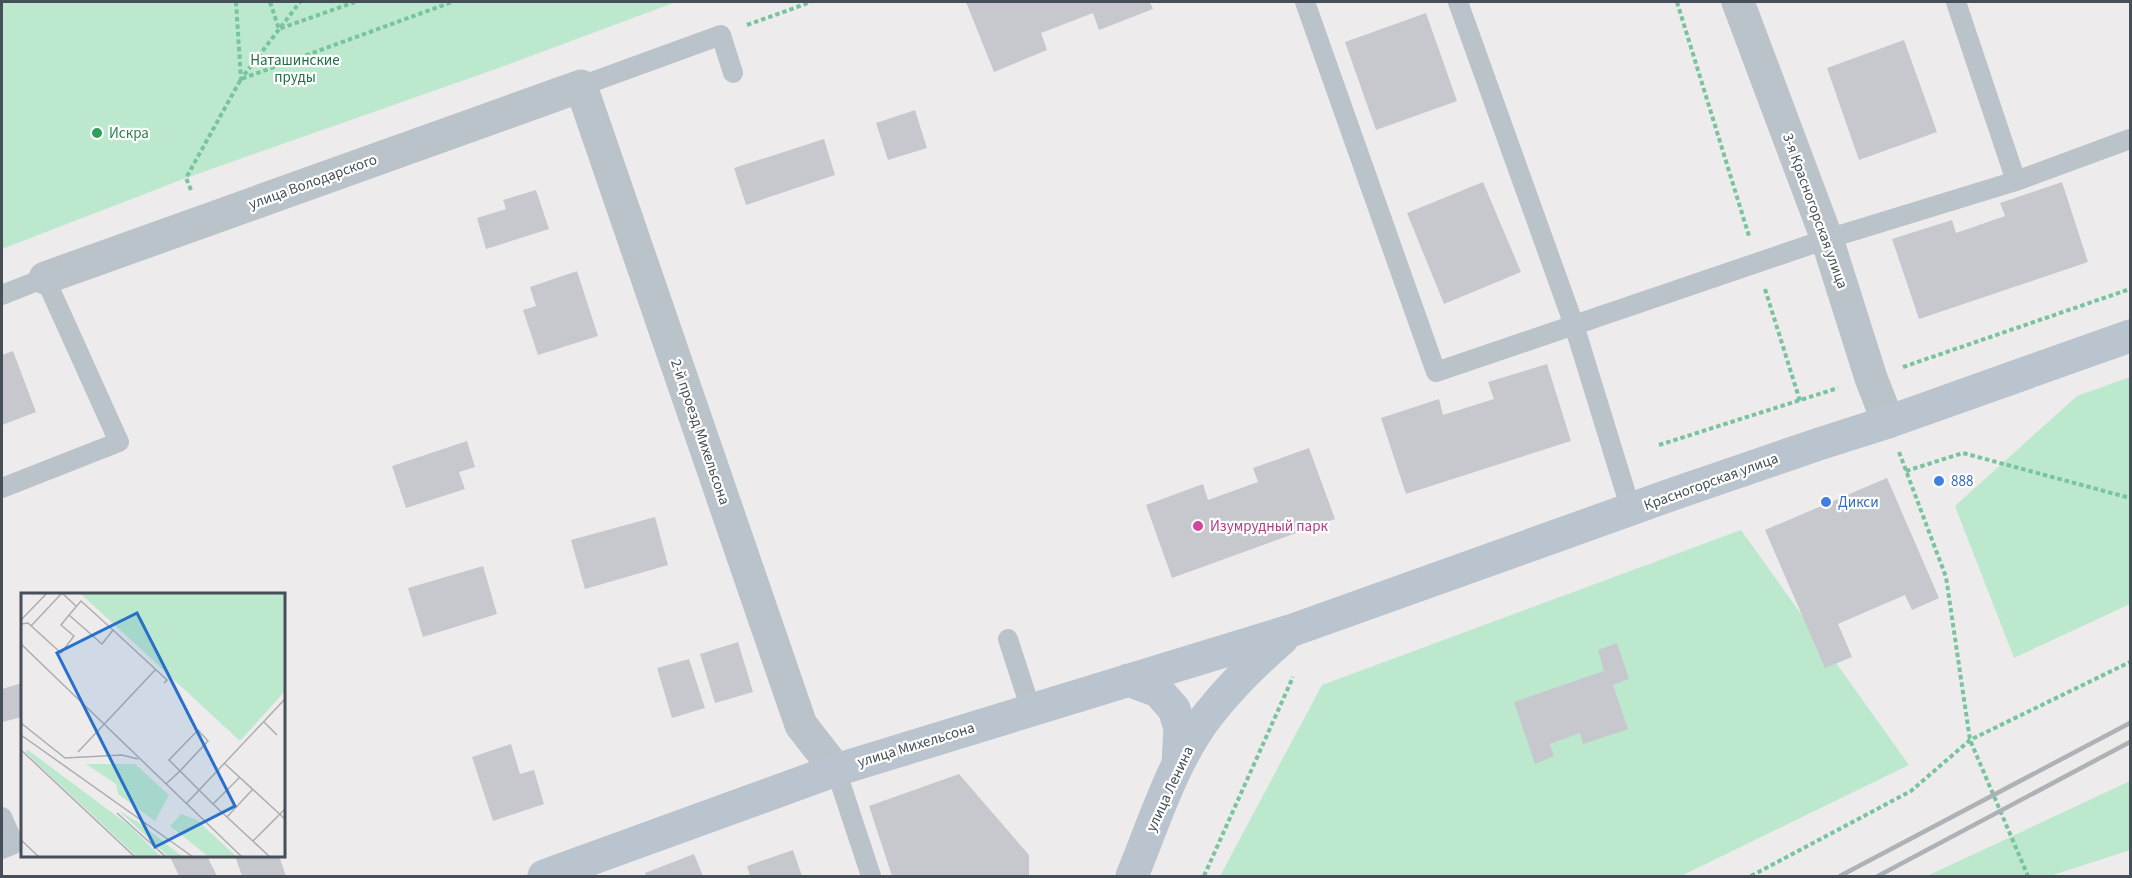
<svg xmlns="http://www.w3.org/2000/svg" width="2132" height="878" font-family="'Source Sans 3',sans-serif">
	<style>
		.green { fill: #bce9cd }
		.building { fill: #c7c8ce }
		.lines { fill: none; stroke-linecap: round; stroke-linejoin: round }
		.path { stroke: #78c49e; stroke-width: 4; stroke-dasharray: 4.5 3; stroke-linecap: butt }
		.lane { stroke: #bbc3ca; stroke-width: 20 }
		.street { stroke: #bbc3ca; stroke-width: 33 }
		.secondary { stroke: #bac4ce; stroke-width: 33 }
		.rail { stroke: #aeb1b5; stroke-width: 4.5 }
		.leisure-dot { fill: #2e9e5b; stroke: #fff; stroke-width: 2 }
		.shop-dot { fill: #3f7fe0; stroke: #fff; stroke-width: 2 }
		.hotel-dot { fill: #d1479c; stroke: #fff; stroke-width: 2 }
		.labels { text-anchor: middle; dominant-baseline: central; stroke-width: 4.5; stroke-linejoin: round; paint-order: stroke }
		.park-label { font-size: 15px; fill: #1e7147; stroke: #fff }
		.leisure-label { font-size: 15px; fill: #27864d; stroke: #fff; text-anchor: start }
		.street-label { font-size: 15px; fill: #464f57; stroke: #fff }
		.shop-label { font-size: 15px; fill: #366cbe; stroke: #fff; text-anchor: start }
		.hotel-label { font-size: 15px; fill: #b23c85; stroke: #fff; text-anchor: start }
		.inset-road { fill: none; stroke: #abadb0; stroke-width: 1.5 }
		.view { fill: #2871cb; fill-opacity: 0.15; stroke: #2871cb; stroke-width: 3 }
		.inset-edge { fill: none; stroke: #464f57; stroke-width: 3 }
	</style>
	<rect width="100%" height="100%" fill="#eeebec"/>
	<path class="green" d="M2,2H676L493,70L186,178L2,249Z
		M2130,377V604L2014,658L1955,506L2077,396Z
		M1741,530L1909,765L1681,876H1220L1322,685Z
		M2130,781V850L2050,876H1927Z"/>
	<path class="building" d="M966,2H1150L1153,9L1099,30L1093,13L1041,33L1047,50L994,72Z
		M1426,13L1457,101L1376,130L1345,42Z
		M1904,40L1937,132L1859,160L1827,68Z
		M915,110L927,148L888,160L876,123Z
		M824,139L835,175L746,205L734,168Z
		M1483,182L1521,272L1444,304L1407,213Z
		M2062,182L2088,262L1919,319L1892,239L1952,220L1956,233L2005,216L2000,203Z
		M536,190L549,229L486,249L477,218L506,209L503,200Z
		M577,271L598,336L538,355L523,310L536,306L530,287Z
		M13,351L36,412L2,425V355Z
		M1547,364L1571,441L1406,494L1381,418L1439,399L1443,415L1494,399L1488,382Z
		M467,441L475,467L459,472L465,489L406,508L392,466Z
		M1309,448L1335,519L1172,578L1146,505L1203,484L1208,500L1258,482L1253,468Z
		M1887,478L1939,598L1912,610L1905,595L1838,624L1852,657L1825,668L1765,530Z
		M655,517L668,565L585,589L571,540Z
		M483,566L497,614L423,637L408,588Z
		M738,642L753,692L715,703L700,654Z
		M1617,643L1629,679L1613,685L1628,729L1583,744L1580,733L1550,744L1554,756L1535,764L1514,702L1604,671L1598,650Z
		M689,659L705,708L672,718L657,668Z
		M22,683V717L2,722V689Z
		M511,744L520,774L534,770L544,804L493,821L472,757Z
		M959,774L1029,855V876H892L869,806Z
		M793,850L802,876H750L747,866Z
		M694,854L703,876H646L645,873Z
		M173,856H207L217,876H179L170,857Z
		M235,856H279L286,876H242Z"/>
	<g class="lines">
		<path class="path" d="M236,2L241,79L300,2
			M270,2L279,29L355,2
			M1677,2L1749,236
			M747,25L811,2
			M191,190L186,178L241,79L452,2
			M1765,289L1800,401
			M1903,367L2130,289
			M1659,445L1838,388
			M1899,452L1946,577L1970,740L2028,876
			M1906,471L1963,453L2130,498
			M1204,876L1293,677
			M1751,876L1911,791L1970,740L2130,662"/>
		<path class="lane" d="M1305,2L1436,372L1827,239L2016,181L2130,139
			M1458,2L1574,325L1631,510
			M1956,2L2016,181
			M581,86L721,35L733,73
			M2,295L45,278L119,442L2,488
			M1008,639L1031,710
			M836,770L871,876
			M2,817L14,844L2,849"/>
		<path class="street" d="M1738,2L1827,239L1871,378L1888,422
			M45,278L581,86L801,725L836,770"/>
		<path class="secondary" d="M1128,680L1158,691L1174,709L1180,728L1178,764
			M544,876L836,770L1293,630L1676,493L1819,444L1888,422L2130,336
			M1132,876C1154,823 1173,760 1208,715C1230,687 1255,662 1282,639"/>
		<path class="rail" d="M1840,876L2130,723
			M1878,876L2130,742"/>
	</g>
	<circle class="leisure-dot" cx="97" cy="133" r="6"/>
	<g class="shop-dot">
		<circle cx="1939" cy="481" r="6"/>
		<circle cx="1826" cy="502" r="6"/>
	</g>
	<circle class="hotel-dot" cx="1198" cy="526" r="6"/>
	<g class="labels">
		<g class="park-label">
			<text x="295" y="60">Наташинские<tspan x="295" dy="17">пруды</tspan></text>
		</g>
		<g class="leisure-label">
			<text x="109" y="133">Искра</text>
		</g>
		<g class="street-label">
			<text transform="translate(313 182) rotate(-20)">улица Володарского</text>
			<text transform="translate(1815 211) rotate(70)">3-я Красногорская улица</text>
			<text transform="translate(700 432) rotate(71)">2-й проезд Михельсона</text>
			<text transform="translate(1711 482) rotate(-20)">Красногорская улица</text>
			<text transform="translate(916 745) rotate(-17)">улица Михельсона</text>
			<text transform="translate(1170 789) rotate(-65)">улица Ленина</text>
		</g>
		<g class="shop-label">
			<text x="1951" y="481">888</text>
			<text x="1838" y="502">Дикси</text>
		</g>
		<g class="hotel-label">
			<text x="1210" y="526">Изумрудный парк</text>
		</g>
	</g>
	<g transform="translate(21 593)">
		<rect width="264" height="264" fill="#eeebec"/>
		<path d="M59,0H264V98L219,148ZM7,157L109,233L140,264H117L112,260L4,159ZM65,171H114L148,202L134,228L97,201L95,191ZM98,218L117,229L162,264H148ZM160,221L176,227L216,264H188L149,233Z" fill="#bce9cd"/>
		<path class="inset-road" d="M0,27L26,0M0,31L7,30L40,60L53,43L40,32L48,22L81,51L92,37L60,8L48,22M10,33L41,0L55,13M92,37L146,87L143,90M0,51L221,264M243,129L256,142M0,130L44,165L101,162L117,166M0,142L172,264M0,157L114,264M57,159L135,76M203,170L264,226M145,191L159,178L187,148L177,137L148,167L192,211L249,264M165,211L264,106M192,211L219,184M96,220L145,264M206,224L232,196M0,247L18,264M232,248L264,216"/>
		<path class="view" d="M116,20L214,213L134,254L36,60Z"/>
		<rect width="264" height="264" class="inset-edge"/>
	</g>
	<rect width="2132" height="878" fill="none" stroke="#464f57" stroke-width="6"/>
</svg>
